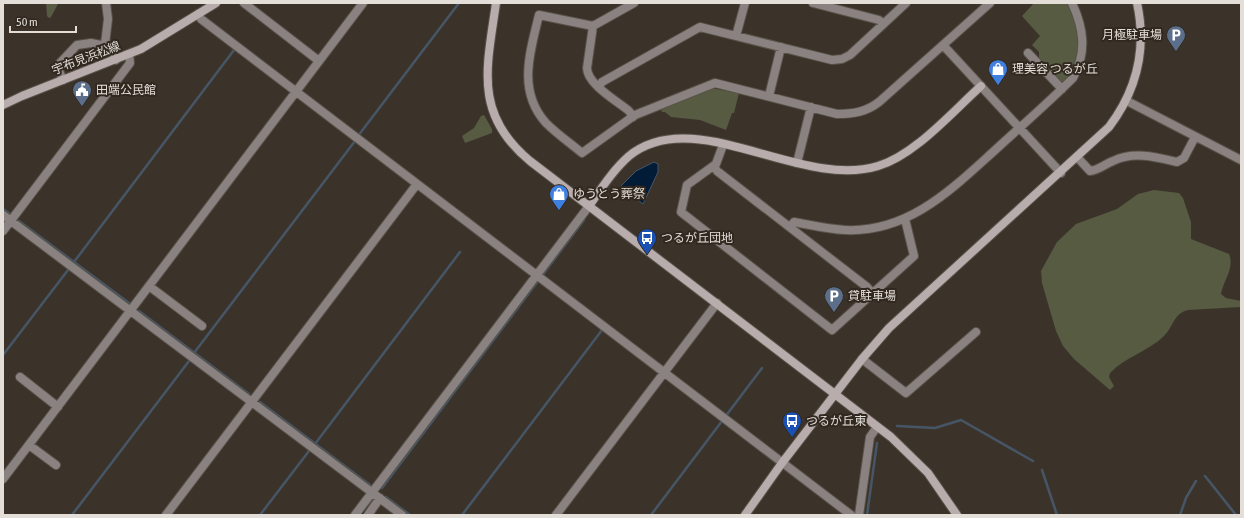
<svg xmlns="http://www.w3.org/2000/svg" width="1244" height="518" font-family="'Asap Condensed','Noto Sans JP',sans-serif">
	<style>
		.green { fill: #565b42 }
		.water { fill: #021b36; stroke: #465667 }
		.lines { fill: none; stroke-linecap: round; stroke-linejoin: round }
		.stream { stroke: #465667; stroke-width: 2.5 }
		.river { stroke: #021b36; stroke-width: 16 }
		.street-casing { stroke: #595249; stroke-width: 10 }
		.secondary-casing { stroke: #595249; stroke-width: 10 }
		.street { stroke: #898281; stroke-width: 8 }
		.secondary { stroke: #b8adac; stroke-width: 8 }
		.labels { text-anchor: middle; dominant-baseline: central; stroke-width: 4; stroke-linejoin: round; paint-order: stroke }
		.poi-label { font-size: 12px; fill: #e3ded8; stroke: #312920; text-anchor: start }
		.street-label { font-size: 12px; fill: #e3ded8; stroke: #312920 }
	</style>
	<rect width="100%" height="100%" fill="#3b332a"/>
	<path class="green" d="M46,3H68L58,4L51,17L49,18L47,16Z
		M1034,3H1067C1081,31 1085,61 1061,84L1039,60V52L1032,45L1040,36L1022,16Z
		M711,88L739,93L734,113H732L726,130L700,120L671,117L665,112H662L661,109Z
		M484,115L492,129V133L465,143L462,136L474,128L481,116Z
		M1154,190L1179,193L1183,198L1191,222V239L1229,254C1235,268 1223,281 1221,294L1226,298L1241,301V307L1188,310C1173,314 1174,326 1164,336C1149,351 1125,357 1110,373L1109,377L1114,386L1110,390L1074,359L1063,346L1056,331L1042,283L1041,271L1057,242L1076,224L1117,209L1138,194Z"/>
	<path class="water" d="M654,162L658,164V172L643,204L621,186L636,171Z"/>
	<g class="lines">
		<path class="stream" d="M358,136L459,3
			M3,209L9,213
			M19,221L129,303
			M74,262L234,50
			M139,311L249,394
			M194,353L355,141
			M3,355L68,270
			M260,402L370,485
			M725,417L762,368
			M897,426L935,428L961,420L1033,461
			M315,444L460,252
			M1042,470L1057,515
			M1205,476L1236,515
			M382,488L584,220
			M386,497L410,515
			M72,515L189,361
			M260,515L309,451
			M462,515L602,330
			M651,515L722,421
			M867,515L877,443
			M1180,515L1186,498L1196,481"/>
		<path class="river" d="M362,515L374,500"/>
		<defs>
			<path id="street" d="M106,3L108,19L105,44L116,60
				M244,3L319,61
				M813,3L879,20L883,24
				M198,14L201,19L851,515
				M593,26L539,15C530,52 517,91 546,123C557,134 570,143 582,153L635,115L715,83L837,114C853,114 866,112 879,102L990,3
				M736,36L745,3
				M943,45L1061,173
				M1028,53L1062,89
				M63,80L59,71L60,63L77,45L91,43L106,46
				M599,87L602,82L700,27L832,60L842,59L850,55L906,3
				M769,96L781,47
				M1127,101L1241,160
				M633,117L629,111C617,101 587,84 587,68L593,26L634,3
				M723,145L716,164L687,185L681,212L832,330L914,256L905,219
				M1077,157L1090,171C1099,170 1105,164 1113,161C1134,151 1156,157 1177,162L1184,158L1195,137
				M797,163L811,107
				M714,166L717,171L867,287L873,294
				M3,215L402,515
				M790,227L794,222C811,225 827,229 845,230C907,233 950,191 993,152C1019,128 1047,104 1073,78C1087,52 1084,29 1072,3
				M3,231L130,63L129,54
				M149,286L202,326
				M862,359L906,393L976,332
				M20,377L58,407
				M29,445L56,465
				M3,479L363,3
				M166,515L417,184
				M355,515L589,206
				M368,515L380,498
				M556,515L717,303
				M859,515L870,437L877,427"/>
			<path id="secondary" d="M496,3C487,67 473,114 530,161L891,437L928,473L957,515
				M3,105L22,96L141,49L216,3
				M589,206C601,189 613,170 629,156C695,103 800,190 878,166C915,155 952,112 981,86
				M745,515L782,463L862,359L889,328L1109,127C1137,90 1147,49 1137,3"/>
		</defs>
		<use href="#street" class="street-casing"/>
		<use href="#secondary" class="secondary-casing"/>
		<use href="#street" class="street"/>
		<use href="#secondary" class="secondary"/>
	</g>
	<defs>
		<symbol id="parking-pin" viewBox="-11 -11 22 30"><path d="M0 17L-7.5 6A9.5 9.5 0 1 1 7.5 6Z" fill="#5c6f8a" stroke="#312920"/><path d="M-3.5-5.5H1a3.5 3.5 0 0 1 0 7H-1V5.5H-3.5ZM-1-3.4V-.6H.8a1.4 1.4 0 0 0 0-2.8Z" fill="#fff"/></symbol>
		<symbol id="shop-pin" viewBox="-11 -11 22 30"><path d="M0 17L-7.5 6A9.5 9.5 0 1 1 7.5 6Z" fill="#3f7fe0" stroke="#312920"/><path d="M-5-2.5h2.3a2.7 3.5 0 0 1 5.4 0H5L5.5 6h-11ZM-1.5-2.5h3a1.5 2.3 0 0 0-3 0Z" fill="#fff"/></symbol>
		<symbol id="civic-pin" viewBox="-11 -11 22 30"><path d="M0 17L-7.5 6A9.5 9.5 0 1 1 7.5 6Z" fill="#5c6f8a" stroke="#312920"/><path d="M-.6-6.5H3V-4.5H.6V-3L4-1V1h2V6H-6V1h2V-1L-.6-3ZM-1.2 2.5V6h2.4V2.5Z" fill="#fff"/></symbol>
		<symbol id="bus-pin" viewBox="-11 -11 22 30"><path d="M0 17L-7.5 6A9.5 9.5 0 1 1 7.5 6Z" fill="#1a4fb4" stroke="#312920"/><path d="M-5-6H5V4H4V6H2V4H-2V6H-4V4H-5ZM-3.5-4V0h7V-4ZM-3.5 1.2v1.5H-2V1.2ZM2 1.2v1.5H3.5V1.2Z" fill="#fff"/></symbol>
	</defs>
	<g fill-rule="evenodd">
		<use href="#parking-pin" x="1165" y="24" width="22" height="30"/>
		<use href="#shop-pin" x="987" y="58" width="22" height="30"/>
		<use href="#civic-pin" x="71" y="79" width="22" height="30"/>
		<use href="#shop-pin" x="548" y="183" width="22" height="30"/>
		<use href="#bus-pin" x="636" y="227" width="22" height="30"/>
		<use href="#parking-pin" x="823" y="285" width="22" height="30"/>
		<use href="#bus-pin" x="781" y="410" width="22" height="30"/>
	</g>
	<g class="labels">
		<g class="poi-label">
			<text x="1162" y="35" text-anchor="end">月極駐車場</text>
			<text x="1012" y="69">理美容 つるが丘</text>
			<text x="96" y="90">田端公民館</text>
			<text x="573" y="194">ゆうとう葬祭</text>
			<text x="661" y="238">つるが丘団地</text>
			<text x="848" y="296">貸駐車場</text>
			<text x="806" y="421">つるが丘東</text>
		</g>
		<g class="street-label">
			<text transform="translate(86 58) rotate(-21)">宇布見浜松線</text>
		</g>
	</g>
	<rect width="1244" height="518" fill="none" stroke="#e3ded8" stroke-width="8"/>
	<path d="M10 26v6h66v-6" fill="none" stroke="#e3ded8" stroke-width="2"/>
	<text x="16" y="26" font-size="12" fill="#e3ded8" stroke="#312920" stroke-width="3" paint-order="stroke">50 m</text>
</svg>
